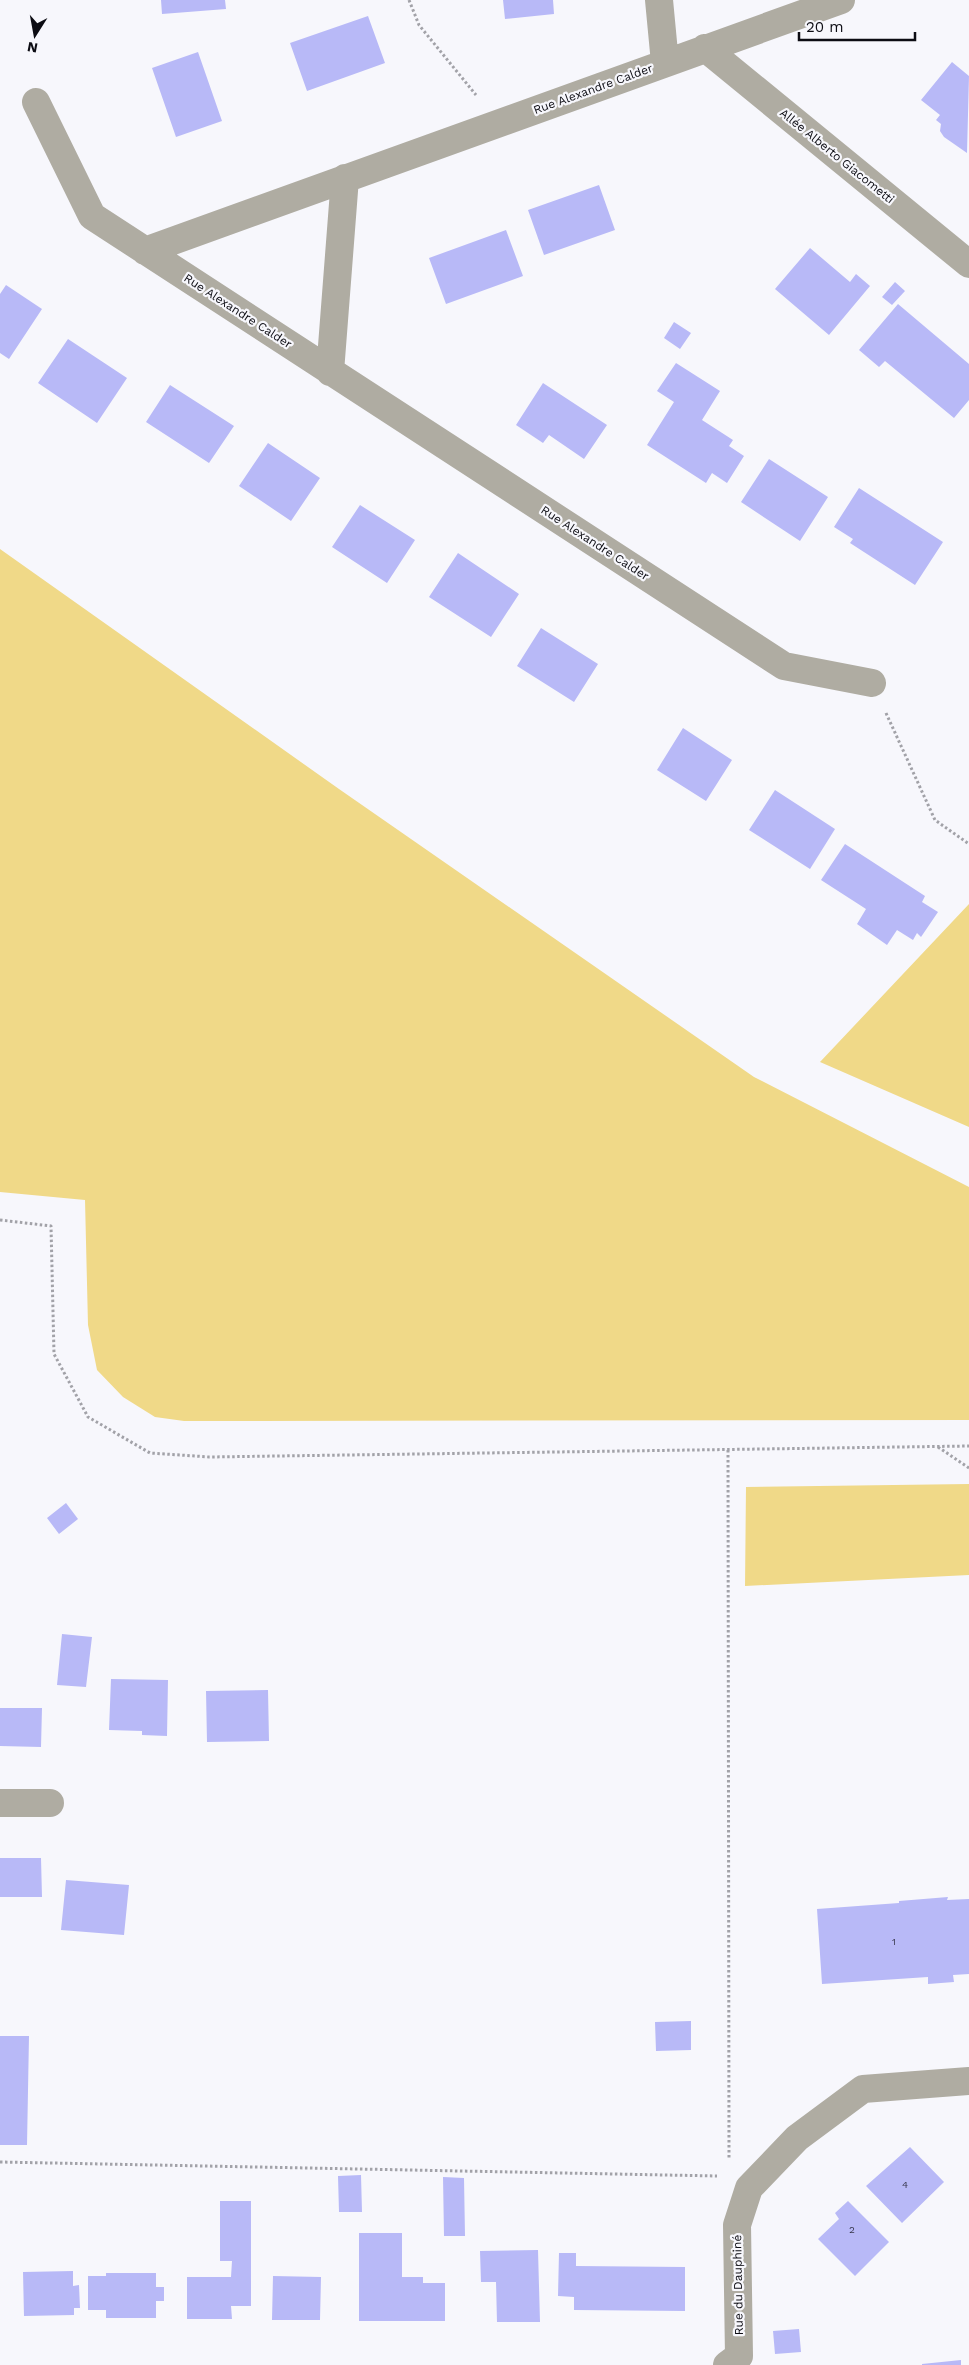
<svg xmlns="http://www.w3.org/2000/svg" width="969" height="2365" font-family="'Work Sans',sans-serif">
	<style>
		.green { fill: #f0d988 }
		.building { fill: #b8b9f7 }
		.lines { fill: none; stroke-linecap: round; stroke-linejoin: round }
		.path { stroke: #a2a2a8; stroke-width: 3; stroke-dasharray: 2.5 2.5; stroke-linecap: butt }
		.minor { stroke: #afaca2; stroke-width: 28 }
		.labels { text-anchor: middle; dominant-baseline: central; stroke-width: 4.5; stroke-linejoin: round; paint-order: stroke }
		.number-label { font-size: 10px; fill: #37374c }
		.street-label { font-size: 12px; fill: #0c0c13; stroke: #f7f7fc }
	</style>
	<rect width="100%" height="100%" fill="#f7f7fc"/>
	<path class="green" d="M0,549L339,789L754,1077L969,1187V1420L184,1421L155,1417L123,1397L97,1370L88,1325L85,1200L0,1192Z
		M969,904V1127L820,1062Z
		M969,1484V1575L745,1586L746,1487Z"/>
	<path class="building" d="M161,0H225L226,9L162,14Z
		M503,0H553L554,14L505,19Z
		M368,16L385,63L307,91L290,43Z
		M198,52L222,121L176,137L152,68Z
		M952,62L969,76L967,153L944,137L940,131L941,124L936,120L940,115L921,100Z
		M599,185L615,230L544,255L528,210Z
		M506,230L523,276L446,304L429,258Z
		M810,248L850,282L856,274L870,286L829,335L775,289Z
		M895,282L905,291L892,305L882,297Z
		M6,285L42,309L9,359L0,353V294Z
		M898,304L969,364V400L954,418L885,361L879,367L859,350Z
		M674,322L691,333L680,349L664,338Z
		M68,339L127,378L97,423L38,383Z
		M676,363L720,391L702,420L733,440L729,446L744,456L727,483L712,473L706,483L647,445L674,402L657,391Z
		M543,383L607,425L584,459L549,435L543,443L516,425Z
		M170,385L234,426L209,463L146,422Z
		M268,443L320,478L291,521L239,486Z
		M769,459L828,497L800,541L741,502Z
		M859,488L943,542L915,585L850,543L853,539L834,527Z
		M360,505L415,540L387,583L332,547Z
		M458,553L519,594L491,637L429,597Z
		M541,628L598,664L574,702L517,666Z
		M683,728L732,760L706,801L657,770Z
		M775,790L835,829L810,869L749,830Z
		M845,844L925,896L922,902L938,912L921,937L917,933L913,940L897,930L887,945L857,924L866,909L821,880Z
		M66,1503L78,1519L59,1534L47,1518Z
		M62,1634L92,1637L86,1687L57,1685Z
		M111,1679L168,1680L167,1736L142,1735V1731L109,1730Z
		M268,1690L269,1741L207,1742L206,1691Z
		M0,1708H42L41,1747L0,1746Z
		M0,1858H41L42,1897H0Z
		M66,1880L129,1885L124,1935L61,1930Z
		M948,1897L947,1900L969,1899V1974L953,1975L954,1982L928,1984V1977L822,1984L817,1909L899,1903V1901Z
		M691,2021V2050L656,2051L655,2022Z
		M0,2036H29L27,2145H0Z
		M910,2147L944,2182L902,2223L866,2186Z
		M361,2175L362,2212H339L338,2176Z
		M443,2177L464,2178L465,2236H444Z
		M220,2201H251V2306H231L232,2319H187V2277H231L232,2261H220Z
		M848,2201L889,2242L855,2276L818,2239L839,2219L835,2213Z
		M359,2233H402V2277H423V2283H445V2321H359Z
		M538,2250L540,2322H497L496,2282H481L480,2251Z
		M559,2253H576V2266L685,2267V2311L574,2310V2297L558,2296Z
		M73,2271V2286L79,2285L80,2308H74V2315L24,2316L23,2272Z
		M106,2273H156V2287H164V2301H156V2318H106V2310H88V2276H106Z
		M273,2276L321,2277L320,2320H272Z
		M799,2329L801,2352L775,2354L773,2331Z
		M961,2360V2365H922V2364Z"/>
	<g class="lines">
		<path class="path" d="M409,0L419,25L476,95
			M886,713L935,820L969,844
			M0,1220L51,1226L54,1354L88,1417L150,1453L209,1457L969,1446
			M938,1447L969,1468
			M728,1450L729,2159
			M0,2162L717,2176"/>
		<path class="minor" d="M659,0L665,63
			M705,48L969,264
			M36,102L92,216L784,666L872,683
			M145,251L841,0
			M330,372L345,178
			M0,1803H50
			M727,2365L739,2356L737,2225L749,2188L797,2138L863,2089L969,2081"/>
	</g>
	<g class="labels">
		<g class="number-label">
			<text x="894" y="1941">1</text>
			<text x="905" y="2184">4</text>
			<text x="852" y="2229">2</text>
		</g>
		<g class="street-label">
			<text transform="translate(593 89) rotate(-20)">Rue Alexandre Calder</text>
			<text transform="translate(837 156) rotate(39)">Allée Alberto Giacometti</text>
			<text transform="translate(238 311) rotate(33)">Rue Alexandre Calder</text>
			<text transform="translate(595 543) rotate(33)">Rue Alexandre Calder</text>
			<text transform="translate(738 2285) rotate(-91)">Rue du Dauphiné</text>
		</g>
	</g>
	<g transform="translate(35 35) rotate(191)" stroke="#f7f7fc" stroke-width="4" paint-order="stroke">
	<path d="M0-4L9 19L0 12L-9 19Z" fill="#0c0c13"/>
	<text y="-8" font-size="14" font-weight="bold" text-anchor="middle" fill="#0c0c13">N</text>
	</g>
	<path d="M799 32v8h116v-8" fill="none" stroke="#0c0c13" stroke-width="2.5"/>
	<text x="806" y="32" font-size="15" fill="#0c0c13" stroke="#f7f7fc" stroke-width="4" paint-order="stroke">20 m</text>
</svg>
